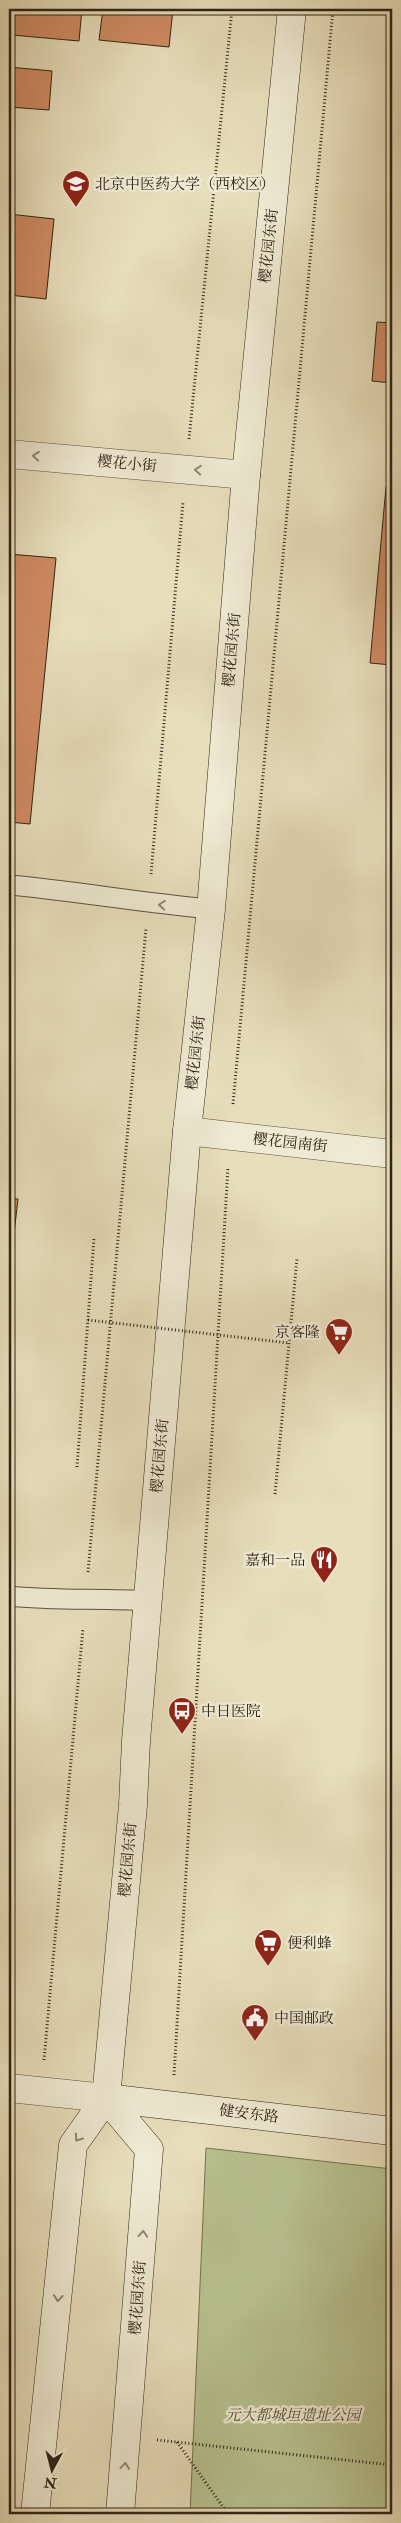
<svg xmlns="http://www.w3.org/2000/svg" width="401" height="2523" font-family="'IM FELL Double Pica','Noto Serif SC',serif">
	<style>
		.green { fill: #b7c18f; stroke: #737252 }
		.building { fill: #cf8b63; stroke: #2f2416 }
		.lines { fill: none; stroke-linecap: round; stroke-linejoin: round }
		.lane-casing { stroke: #5d523f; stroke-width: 21 }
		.street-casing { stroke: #5d523f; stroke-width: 29 }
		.secondary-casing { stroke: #2f2416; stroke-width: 29 }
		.path { stroke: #2f2416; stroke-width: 3; stroke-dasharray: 1 2.5; stroke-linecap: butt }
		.lane { stroke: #efead3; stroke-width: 19 }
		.street { stroke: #efead3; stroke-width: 28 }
		.secondary { stroke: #efead3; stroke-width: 28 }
		.path-bridge { stroke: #2f2416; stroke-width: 3; stroke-dasharray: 1 2.5; stroke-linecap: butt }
		.oneway { stroke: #8f8774 }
		.labels { text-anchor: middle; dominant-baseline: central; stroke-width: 5; stroke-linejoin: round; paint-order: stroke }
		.poi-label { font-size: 15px; fill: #2f2416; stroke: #efead3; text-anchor: start }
		.street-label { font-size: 15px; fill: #2f2416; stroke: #efead3 }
		.park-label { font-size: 15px; font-style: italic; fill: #514b34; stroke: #efead3 }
	</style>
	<rect width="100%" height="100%" fill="#e7debb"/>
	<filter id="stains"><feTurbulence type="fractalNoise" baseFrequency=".004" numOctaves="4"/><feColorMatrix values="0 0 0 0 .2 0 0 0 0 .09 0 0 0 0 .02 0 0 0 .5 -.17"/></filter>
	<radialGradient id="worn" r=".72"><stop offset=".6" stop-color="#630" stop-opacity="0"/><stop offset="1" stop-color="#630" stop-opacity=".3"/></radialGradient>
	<path class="green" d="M206,2148L392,2169V2514H190Z"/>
	<path class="building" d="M9,9H82L79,41L12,35L9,67L52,71L49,110L9,107Z
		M103,9H173L169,47L99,40Z
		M9,214L54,219L46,299L9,295L12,266L9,265Z
		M377,322L392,323V383L372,381Z
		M386,487H392V665L370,663Z
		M9,554L56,558L30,824L9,822Z
		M9,1198L18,1199L11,1260L9,1259Z"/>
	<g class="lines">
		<defs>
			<path id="lane" d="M9,885C76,891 143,903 211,909
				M9,1596C55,1601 102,1598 148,1601"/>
			<path id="street" d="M9,454L246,475
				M187,1131L392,1154
				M9,2088L106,2098"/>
			<path id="secondary" d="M106,2098L149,2149L120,2514
				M106,2098L392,2131
				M35,2514L73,2145L106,2098L133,1805L136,1741L187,1131L211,909L246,475L292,9"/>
		</defs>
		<use href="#lane" class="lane-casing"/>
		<use href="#street" class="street-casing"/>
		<use href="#secondary" class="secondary-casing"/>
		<path class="path" d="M189,439L232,9
			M151,874L183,502
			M233,1104L333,9
			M77,1467L94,1238
			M275,1494L297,1258
			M88,1572L146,928
			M44,2060L83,1628
			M174,2075L228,1167
			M157,2440L392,2465
			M177,2442L228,2514"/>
		<use href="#lane" class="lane"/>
		<use href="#street" class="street"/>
		<use href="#secondary" class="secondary"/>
		<path class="path-bridge" d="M88,1320L289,1343"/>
	</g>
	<defs><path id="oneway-chevron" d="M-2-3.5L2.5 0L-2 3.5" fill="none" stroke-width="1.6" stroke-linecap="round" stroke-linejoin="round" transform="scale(1.25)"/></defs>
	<g class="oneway">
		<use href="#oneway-chevron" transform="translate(36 456) rotate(-175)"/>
		<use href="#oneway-chevron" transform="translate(198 470) rotate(-175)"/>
		<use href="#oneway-chevron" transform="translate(162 905) rotate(-175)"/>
		<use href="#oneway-chevron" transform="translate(78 2138) rotate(125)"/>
		<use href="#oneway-chevron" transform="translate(143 2234) rotate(-86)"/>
		<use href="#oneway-chevron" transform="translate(58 2298) rotate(96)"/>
		<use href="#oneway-chevron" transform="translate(125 2466) rotate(-85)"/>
	</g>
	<defs>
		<symbol id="university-pin" viewBox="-11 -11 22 30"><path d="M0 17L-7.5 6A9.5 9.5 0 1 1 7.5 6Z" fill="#8f2418" stroke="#efead3"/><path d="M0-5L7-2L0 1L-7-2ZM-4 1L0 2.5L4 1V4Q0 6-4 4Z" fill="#fff"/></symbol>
		<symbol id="supermarket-pin" viewBox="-11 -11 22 30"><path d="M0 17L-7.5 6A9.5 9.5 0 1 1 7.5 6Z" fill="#8f2418" stroke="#efead3"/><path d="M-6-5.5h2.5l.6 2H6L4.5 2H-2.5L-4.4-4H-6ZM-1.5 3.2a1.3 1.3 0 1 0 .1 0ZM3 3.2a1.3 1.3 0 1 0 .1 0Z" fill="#fff"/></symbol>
		<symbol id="restaurant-pin" viewBox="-11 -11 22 30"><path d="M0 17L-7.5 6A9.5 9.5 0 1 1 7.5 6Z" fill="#8f2418" stroke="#efead3"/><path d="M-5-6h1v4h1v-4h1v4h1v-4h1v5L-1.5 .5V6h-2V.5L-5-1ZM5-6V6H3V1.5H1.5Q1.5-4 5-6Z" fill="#fff"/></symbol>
		<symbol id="bus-pin" viewBox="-11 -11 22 30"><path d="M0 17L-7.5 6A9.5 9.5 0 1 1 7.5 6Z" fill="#8f2418" stroke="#efead3"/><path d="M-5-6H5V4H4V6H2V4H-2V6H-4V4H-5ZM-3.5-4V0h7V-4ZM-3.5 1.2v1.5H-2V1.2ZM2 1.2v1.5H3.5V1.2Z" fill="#fff"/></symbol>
		<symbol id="civic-pin" viewBox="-11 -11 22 30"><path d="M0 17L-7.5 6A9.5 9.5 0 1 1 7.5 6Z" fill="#8f2418" stroke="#efead3"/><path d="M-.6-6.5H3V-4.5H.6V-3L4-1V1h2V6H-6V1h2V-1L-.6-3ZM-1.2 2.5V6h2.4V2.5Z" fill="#fff"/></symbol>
	</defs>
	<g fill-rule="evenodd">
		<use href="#university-pin" x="60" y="168" width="32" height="43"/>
		<use href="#supermarket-pin" x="323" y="1316" width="32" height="43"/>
		<use href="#restaurant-pin" x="308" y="1544" width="32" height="43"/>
		<use href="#bus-pin" x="166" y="1695" width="32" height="43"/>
		<use href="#supermarket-pin" x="252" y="1927" width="32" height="43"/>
		<use href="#civic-pin" x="239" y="2002" width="32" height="43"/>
	</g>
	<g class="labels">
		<g class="poi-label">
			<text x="95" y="184">北京中医药大学（西校区）</text>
			<text x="320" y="1332" text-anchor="end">京客隆</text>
			<text x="305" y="1560" text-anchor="end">嘉和一品</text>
			<text x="201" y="1711">中日医院</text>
			<text x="287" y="1943">便利蜂</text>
			<text x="274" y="2018">中国邮政</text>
		</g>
		<g class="street-label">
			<text transform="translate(269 246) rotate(-84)">樱花园东街</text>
			<text transform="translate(127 464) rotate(5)">樱花小街</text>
			<text transform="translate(232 650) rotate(-85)">樱花园东街</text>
			<text transform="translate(196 1053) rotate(-84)">樱花园东街</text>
			<text transform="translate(290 1143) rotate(6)">樱花园南街</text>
			<text transform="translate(160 1456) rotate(-85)">樱花园东街</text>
			<text transform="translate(128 1860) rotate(-85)">樱花园东街</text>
			<text transform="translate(249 2114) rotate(7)">健安东路</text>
			<text transform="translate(138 2298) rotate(-86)">樱花园东街</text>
		</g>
		<g class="park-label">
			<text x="293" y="2415">元大都城垣遗址公园</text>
		</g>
	</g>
	<rect width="401" height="2523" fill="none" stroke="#e7debb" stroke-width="30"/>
	<rect x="10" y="10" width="381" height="2503" fill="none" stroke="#2f2416" stroke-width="2.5"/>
	<rect x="15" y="15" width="371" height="2493" fill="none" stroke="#2f2416"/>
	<g transform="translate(52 2470) rotate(187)" stroke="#efead3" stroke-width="4" paint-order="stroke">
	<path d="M0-4L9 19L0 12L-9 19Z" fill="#2f2416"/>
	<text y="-8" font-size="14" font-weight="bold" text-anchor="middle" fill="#2f2416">N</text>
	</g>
	<rect width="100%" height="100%" filter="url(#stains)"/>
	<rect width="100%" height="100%" fill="url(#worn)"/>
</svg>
